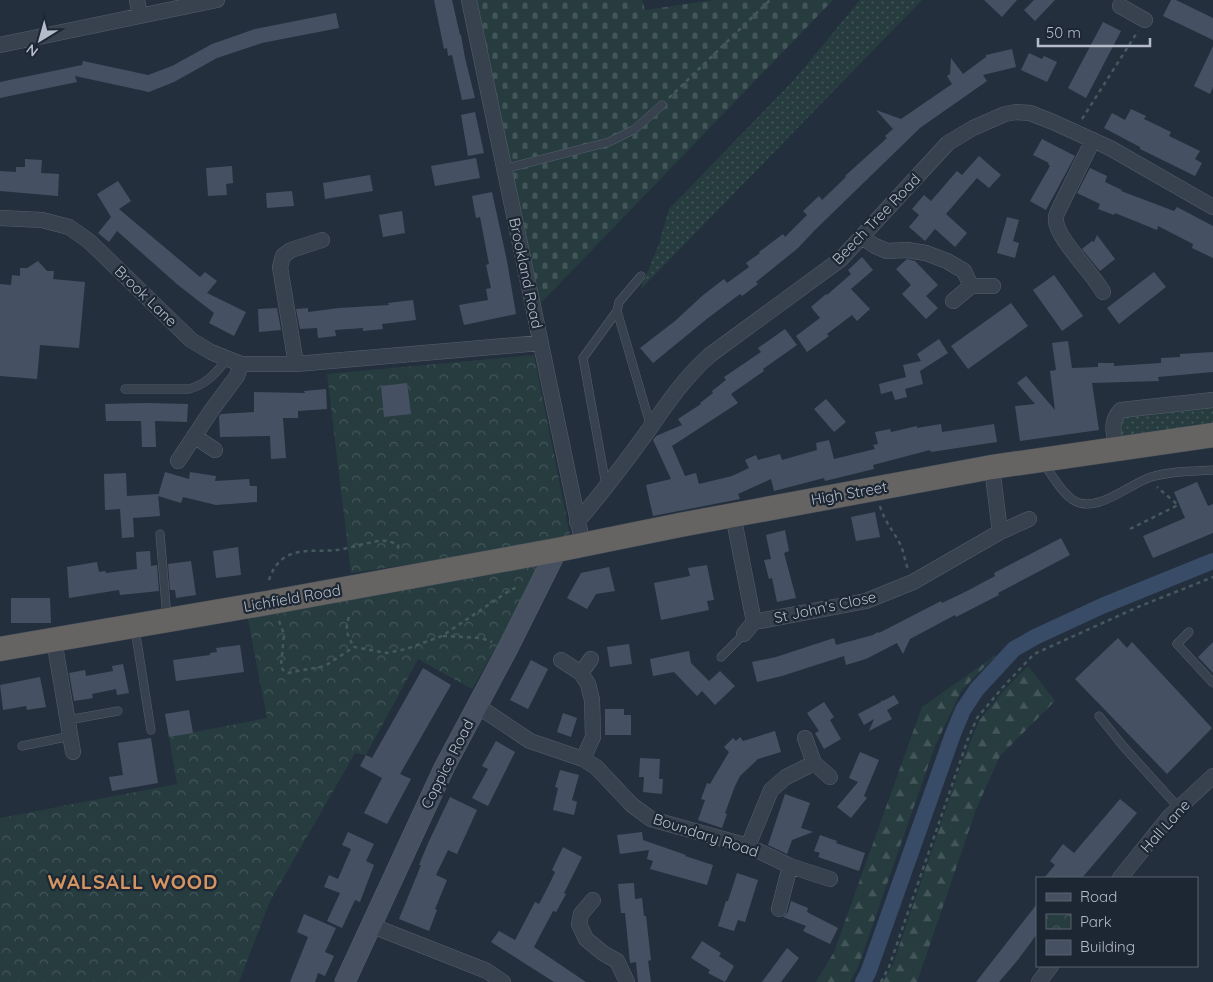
<svg xmlns="http://www.w3.org/2000/svg" width="1213" height="982" font-family="Quicksand,sans-serif">
	<style>
		.grass { fill: url(#grass-dots) }
		.forest { fill: url(#forest-firs) }
		.cemetery { fill: url(#cemetery-stones) }
		.park { fill: url(#park-crowns) }
		.lines { fill: none; stroke-linecap: round; stroke-linejoin: round }
		.canal { stroke: #394c67; stroke-width: 16 }
		.building { fill: #455162 }
		.service-casing { stroke: #565f6c; stroke-width: 9 }
		.minor-casing { stroke: #565f6c; stroke-width: 16 }
		.secondary-casing { stroke: #565f6c; stroke-width: 21 }
		.trunk-casing { stroke: #434c59; stroke-width: 25 }
		.path { stroke: #44595c; stroke-width: 2.5; stroke-dasharray: 4 4; stroke-linecap: butt }
		.service { stroke: #38414e; stroke-width: 8 }
		.minor { stroke: #38414e; stroke-width: 15 }
		.secondary { stroke: #465061; stroke-width: 20 }
		.trunk { stroke: #656462; stroke-width: 24 }
		.labels { text-anchor: middle; dominant-baseline: central; stroke-width: 4.5; stroke-linejoin: round; paint-order: stroke }
		.street-label { font-size: 15px; fill: #b4bcc9; stroke: #1d2633 }
		.district-label { font-size: 20px; font-weight: bold; letter-spacing: 1px; fill: #d59563; stroke: #1d2633 }
	</style>
	<defs>
		<pattern id="grass-dots" width="8" height="8" patternUnits="userSpaceOnUse" patternTransform="scale(1.25)"><rect width="8" height="8" fill="#263c3f"/><path d="M2 2h.1M6 6h.1" fill="none" stroke="#435659" stroke-width="1.8" stroke-linecap="round"/></pattern>
		<pattern id="forest-firs" width="22" height="20" patternUnits="userSpaceOnUse" patternTransform="scale(1.25)"><rect width="22" height="20" fill="#263c3f"/><path d="M5 1l3.5 6h-7zM16 11l3.5 6h-7z" fill="#435659"/></pattern>
		<pattern id="cemetery-stones" width="16" height="16" patternUnits="userSpaceOnUse" patternTransform="scale(1.25)"><rect width="16" height="16" fill="#263c3f"/><path d="M2 7V4a2 2 0 0 1 4 0v3zM10 15v-3a2 2 0 0 1 4 0v3z" fill="#435659"/></pattern>
		<pattern id="park-crowns" width="20" height="18" patternUnits="userSpaceOnUse" patternTransform="scale(1.25)"><rect width="20" height="18" fill="#263c3f"/><path d="M2 6a3 3 0 1 1 6 0M12 15a3 3 0 1 1 6 0" fill="none" stroke="#435659"/></pattern>
	</defs>
	<rect width="100%" height="100%" fill="#242f3e"/>
	<path class="grass" d="M860,0H922L640,290L659,244L669,209L794,80Z
		M1213,404V425L1122,439L1119,432L1122,420L1126,415Z"/>
	<path class="forest" d="M996,655L962,690L935,746L858,967L850,982H816L834,952L922,707Z
		M1028,666L1055,701L1000,756L977,807L917,982H883L893,964L961,765L979,721L1006,688Z"/>
	<path class="cemetery" d="M477,0H642L645,10L714,0H833L540,304Z"/>
	<path class="park" d="M534,355L571,540L351,573L327,374Z
		M547,560L472,689L418,659L366,755L355,753L270,901L239,982H0V818L177,784L169,737L267,718L248,619Z"/>
	<g class="lines">
		<path class="canal" d="M863,982L868,973L953,734L963,710L977,689L1014,649L1035,637L1102,606L1213,561"/>
	</g>
	<path class="building" d="M434,0H452L460,35H461L465,58L475,98L462,100L452,55L448,56L447,48L444,49Z
		M984,0H1017L1002,17Z
		M1034,0H1055L1035,21L1024,10Z
		M1171,0H1176L1213,18V40L1163,16Z
		M336,13L339,28L262,43L217,58L174,82L149,92L75,76L77,82L0,98V82L82,65L83,61L148,75L172,66L212,44L255,29Z
		M1103,22L1121,31L1086,98L1068,88Z
		M1213,46V87L1210,94L1194,86Z
		M1012,49L1016,67L983,75L987,81L920,128L815,230L798,248L756,282L758,284L742,296L740,294L708,318L653,363L640,348L675,321L702,296L724,279L727,283L749,267L746,263L760,253L759,252L783,234L785,237L807,215L803,211L819,196L822,200L846,177L845,176L887,138L885,136L893,129L876,110L901,119L952,84L947,76L950,74L951,58L963,74L986,57V55Z
		M1029,53L1042,59L1044,56L1057,62L1047,82L1021,70Z
		M1131,109L1146,116L1144,119L1171,132L1169,136L1200,151L1195,159L1202,163L1195,176L1140,149V147L1104,128L1112,113L1125,120Z
		M475,112L484,153L468,156L461,115Z
		M1042,139L1075,156L1046,210L1030,201L1050,166L1048,164L1049,163L1033,155Z
		M979,156L1001,175L989,188L977,178L946,214L967,233L955,247L935,229L925,241L909,227L919,215L912,209L924,195L931,201L957,171L962,175Z
		M476,158L480,178L435,186L431,166Z
		M25,159L42,160L41,173L59,174L58,196L0,191V171L16,172V167H25Z
		M232,166L233,183L226,184L227,195L208,196L206,168Z
		M1090,168L1107,176L1105,182L1122,190L1121,191L1174,211L1177,207L1213,226V258L1192,248L1193,244L1158,226L1157,230L1115,213L1114,215L1098,209L1100,204L1077,193Z
		M370,175L373,191L325,199L323,183Z
		M118,181L131,201L119,209L200,277L205,272L217,281L207,293L246,312L234,336L209,323L214,313L178,285L117,231L109,242L98,233L111,217L97,194Z
		M292,191L294,206L267,208L266,193Z
		M492,192L507,261L516,314L464,325L459,305L488,300L486,289L491,288L486,265L489,264L480,217L476,218L472,196Z
		M402,211L405,233L383,237L379,215Z
		M1007,217L1019,220L1013,241L1019,243L1015,258L997,253Z
		M1097,235L1115,259L1100,271L1082,249L1092,241L1094,242Z
		M862,257L873,270L851,289L870,309L857,321L852,315L827,334L829,336L807,352L796,336L820,318L811,307L826,294L827,295L851,274L848,270Z
		M907,259L915,261L938,285L926,296L938,308L926,319L902,294L911,285L896,269Z
		M38,261L47,271H54L53,279L85,282L79,348L40,345L37,379L0,376V284L11,285L12,275L20,276V268H27Z
		M1154,272L1166,287L1119,324L1107,308Z
		M1054,275L1083,316L1062,331L1033,290Z
		M413,300L416,320L382,324L383,329L363,331V328L335,330L336,336L318,338L317,328L300,329L296,309L308,308V312L339,308L389,305L388,303Z
		M1011,303L1028,326L968,369L951,346Z
		M277,308L281,330L259,332L258,309Z
		M785,329L797,345L763,369L764,371L731,394L738,403L672,446L685,476L696,473L699,484L732,476L749,468L745,460L756,455L758,460L780,454L782,460L817,450L816,443L829,440L834,459L875,449L873,445L878,444L875,432L890,429L891,432L917,426V428L941,424L942,432L994,424L997,442L931,452L930,450L873,465L874,469L825,481L824,478L774,491L771,479L738,494L740,499L653,516L646,485L671,479L653,440L656,436L682,425L678,419L701,404L700,403L713,393L712,391L726,380L724,377L761,352L758,348Z
		M939,339L948,353L920,371L923,384L905,389L907,397L895,400L892,391L881,394L879,384L906,377L903,365L921,361L917,354Z
		M1068,341L1072,368L1098,367V363H1114V366L1161,363V358L1180,357V354L1213,352V372L1158,377L1159,381L1092,383L1099,430L1020,441L1015,406L1035,404L1017,383L1026,376L1055,410L1050,371L1056,370L1052,343Z
		M407,383L411,414L384,417L381,386Z
		M326,389L327,409L298,411V418H283L286,458L271,459L270,436L220,437L219,416L221,414L254,412V392L305,393L304,391Z
		M826,399L846,422L834,432L814,409Z
		M147,403L188,404L187,422L155,421L156,447H142L141,421H106L105,404Z
		M165,472L189,479L190,472L216,476L215,481L249,479L250,486H257V502L216,505L183,497L181,503L158,496Z
		M126,473L127,496L158,494L160,516L133,518L134,537L122,538L120,509L105,510L104,474Z
		M1197,482L1208,506L1213,504V533L1153,558L1143,536L1185,518L1174,492Z
		M875,512L880,537L856,541L851,517Z
		M785,530L789,551L784,553L796,598L777,602L772,578L769,579L764,560L771,559L766,535Z
		M1061,538L1070,555L998,593L999,595L956,617L955,615L910,639L903,654L897,643L866,659L846,665L844,656L782,676L757,682L752,662L776,657L834,638L836,645L873,635L878,632L879,633L941,601L942,603L967,591L995,576L994,573Z
		M238,547L241,575L216,578L213,551Z
		M150,551L151,566L157,565L159,591L120,595L119,590L69,598L67,567L97,562L99,572L105,571L106,573L137,569L136,552Z
		M191,561L196,595L176,598L175,590H170L168,564Z
		M707,565L714,600L707,601L709,610L661,620L654,583L690,576L688,568Z
		M609,567L615,591L596,594L587,609L567,598L581,573Z
		M11,598H50L51,623H11Z
		M1118,638L1127,648L1132,642L1212,728L1167,774L1075,679Z
		M1213,642V673L1198,657Z
		M629,644L632,664L610,667L607,647Z
		M240,645L244,672L176,681L173,660L210,655V653L217,652L216,648Z
		M689,651L691,663L709,681L720,671L735,686L715,705L702,691L697,696L674,672L653,676L650,659Z
		M531,660L548,669L528,709L510,700Z
		M123,664L129,693L117,695L116,689L92,694L93,698L74,701L69,673L85,670L86,676L113,671L112,666Z
		M423,668L451,685L400,774L411,779L387,824L364,813L382,778L360,766L366,755L372,758Z
		M40,677L46,707L27,710L26,706L3,710L0,685Z
		M894,695L899,703L887,710L892,719L869,731L874,719L864,725L858,714L881,702L882,700L883,701Z
		M824,702L834,717L830,720L841,739L824,749L815,733L819,731L807,713Z
		M605,709H624V715H631V735H605Z
		M189,710L193,733L169,737L165,714Z
		M563,713L577,718L571,737L557,732Z
		M775,731L781,752L758,759L740,776L735,786L725,813L727,814L722,828L698,820L705,800L701,799L707,783L710,784L729,752L724,747L733,738L736,741L740,737L743,741Z
		M151,738L158,783L112,791L109,777L123,775L118,743Z
		M496,741L515,752L488,806L472,798L488,769L482,766Z
		M860,752L879,760L864,796L867,798L851,818L837,807L858,782L849,778Z
		M640,758L660,759L659,779H663L662,794L643,792L644,777H639Z
		M560,770L579,775L572,800L577,802L574,815L553,810L558,788L555,787Z
		M785,794L810,803L801,828L813,832L792,840L787,854L768,845Z
		M450,797L477,810L457,854L448,850L436,875L447,880L435,909L437,910L429,931L399,919L421,865H419L429,841Z
		M1120,799L1137,813L1082,878H1044L1055,865L1050,861L1063,844L1074,853Z
		M348,832L374,844L366,861L374,865L360,902L355,900L342,928L327,921L340,893L324,887L329,875L338,879L351,849L342,845Z
		M642,832L643,840L686,855L685,856L713,865L707,885L650,869L653,861L647,859L649,850L620,854L617,835Z
		M820,835L837,841L836,843L865,853L859,871L818,857L820,853L814,851Z
		M563,847L582,857L564,893L566,894L556,912L553,911L534,947L586,982H554L491,942L499,931L515,940L535,902L539,904L550,883L555,872L552,870Z
		M737,873L758,880L745,922L738,920L734,931L718,926L726,901H728Z
		M634,883L635,899L642,898L644,916H646L651,960L648,961L651,982H638L636,962L630,963L625,913H621L618,884Z
		M791,901L808,908L807,912L838,928L830,944L803,931L806,926L783,917L788,912Z
		M1037,904V934L1017,961L999,982H976Z
		M304,914L336,928L325,952L334,956L325,976L318,973L315,982H290L308,937L297,932Z
		M702,941L721,953L719,956L734,966L725,982L708,973L710,970L691,958Z
		M787,948L799,958L781,982H762Z"/>
	<g class="lines">
		<defs>
			<path id="service" d="M504,169L609,142L635,129L662,105
				M617,311L651,427
				M125,389H189C207,384 216,373 227,359
				M1044,464C1052,475 1062,493 1073,500C1096,515 1129,484 1151,477C1171,471 1193,471 1213,470
				M606,485L583,358L617,311L619,302L641,276
				M160,534L167,618
				M135,629L151,730
				M1189,632L1177,644L1213,683
				M721,657L744,634
				M1099,716L1123,746L1179,808
				M68,720L118,711
				M22,746L71,736"/>
			<path id="minor" d="M137,0L140,16
				M469,0L583,545
				M1120,6L1145,20
				M0,45L217,0
				M1093,140L1059,209C1058,212 1055,216 1056,220C1056,238 1093,273 1103,292
				M0,218L42,220L69,227L89,241L191,340L211,352L241,364H296L540,343
				M862,237L875,246L887,251L907,250L926,253L947,261L964,271L971,286
				M953,301L971,286H993
				M296,364L280,267L283,256L291,250L322,240
				M194,436L215,450
				M1117,449C1114,434 1109,422 1121,410L1213,400
				M178,461L211,411L237,376L241,364
				M733,515L754,622L866,601L913,582L1000,532L992,467
				M577,522C603,492 627,460 650,428C668,402 686,376 710,355L841,259L948,143L973,128L1005,114L1016,112L1030,113L1053,122L1110,148L1213,207
				M1000,532L1029,519
				M744,634L754,622
				M54,640L73,752
				M561,660L581,673L591,659
				M581,673L588,684L592,700L593,737L583,759
				M476,705L530,741L583,759L596,767L632,805L651,819L748,846L790,866L830,879
				M805,738L814,763L830,777
				M748,846L771,790L786,777L814,763
				M1120,878L1169,817L1213,776
				M593,900L581,914L579,924L586,939L603,953L617,961L627,982
				M779,909L790,866
				M370,925L487,971L503,982
				M1039,982L1051,966"/>
			<path id="secondary" d="M345,982L444,768L508,648L557,550"/>
			<path id="trunk" d="M0,649L267,603L557,550L680,525L992,467L1213,435"/>
		</defs>
		<use href="#service" class="service-casing"/>
		<use href="#minor" class="minor-casing"/>
		<use href="#secondary" class="secondary-casing"/>
		<use href="#trunk" class="trunk-casing"/>
		<path class="path" d="M669,98L770,0
			M1082,119L1138,31
			M880,506C885,523 894,531 901,546C904,553 905,562 908,569
			M1130,529L1178,505L1157,487
			M269,580C272,570 278,561 287,556C302,548 321,552 337,550C351,548 365,543 379,541C386,540 392,542 398,545V553
			M349,617C344,630 348,636 354,647
			M279,621L284,634L281,666L283,670L288,673L325,666L354,647L387,653L406,649L442,636L509,591L519,586
			M443,636L481,638L492,642
			M881,982L889,967L968,739L977,718L1003,687L1034,654L1138,607L1213,577"/>
		<use href="#service" class="service"/>
		<use href="#minor" class="minor"/>
		<use href="#secondary" class="secondary"/>
		<use href="#trunk" class="trunk"/>
	</g>
	<g class="labels">
		<g class="street-label">
			<text transform="translate(876 219) rotate(-46)">Beech Tree Road</text>
			<text transform="translate(526 273) rotate(78)">Brookland Road</text>
			<text transform="translate(146 296) rotate(44)">Brook Lane</text>
			<text transform="translate(849 493) rotate(-10)">High Street</text>
			<text transform="translate(292 598) rotate(-10)">Lichfield Road</text>
			<text transform="translate(825 607) rotate(-12)">St John's Close</text>
			<text transform="translate(447 764) rotate(-63)">Coppice Road</text>
			<text transform="translate(1165 826) rotate(-48)">Hall Lane</text>
			<text transform="translate(706 835) rotate(18)">Boundary Road</text>
		</g>
		<g class="district-label">
			<text x="133" y="881">WALSALL WOOD</text>
		</g>
	</g>
	<rect x="1036" y="877" width="162" height="90" fill="#1d2633" stroke="#59626f"/>
	<rect x="1046" y="893" width="25" height="8" fill="#465061" stroke="#59626f"/>
	<text x="1080" y="902" font-size="15" fill="#b4bcc9">Road</text>
	<rect x="1046" y="914" width="25" height="15" fill="url(#park-crowns)" stroke="#59626f"/>
	<text x="1080" y="927" font-size="15" fill="#b4bcc9">Park</text>
	<rect x="1046" y="940" width="25" height="15" fill="#455162" stroke="#59626f"/>
	<text x="1080" y="952" font-size="15" fill="#b4bcc9">Building</text>
	<g transform="translate(40 40) rotate(217)" stroke="#1d2633" stroke-width="4" paint-order="stroke">
	<path d="M0-4L9 19L0 12L-9 19Z" fill="#b4bcc9"/>
	<text y="-8" font-size="14" font-weight="bold" text-anchor="middle" fill="#b4bcc9">N</text>
	</g>
	<path d="M1038 38v8h112v-8" fill="none" stroke="#b4bcc9" stroke-width="2.5"/>
	<text x="1046" y="38" font-size="15" fill="#b4bcc9" stroke="#1d2633" stroke-width="4" paint-order="stroke">50 m</text>
</svg>
